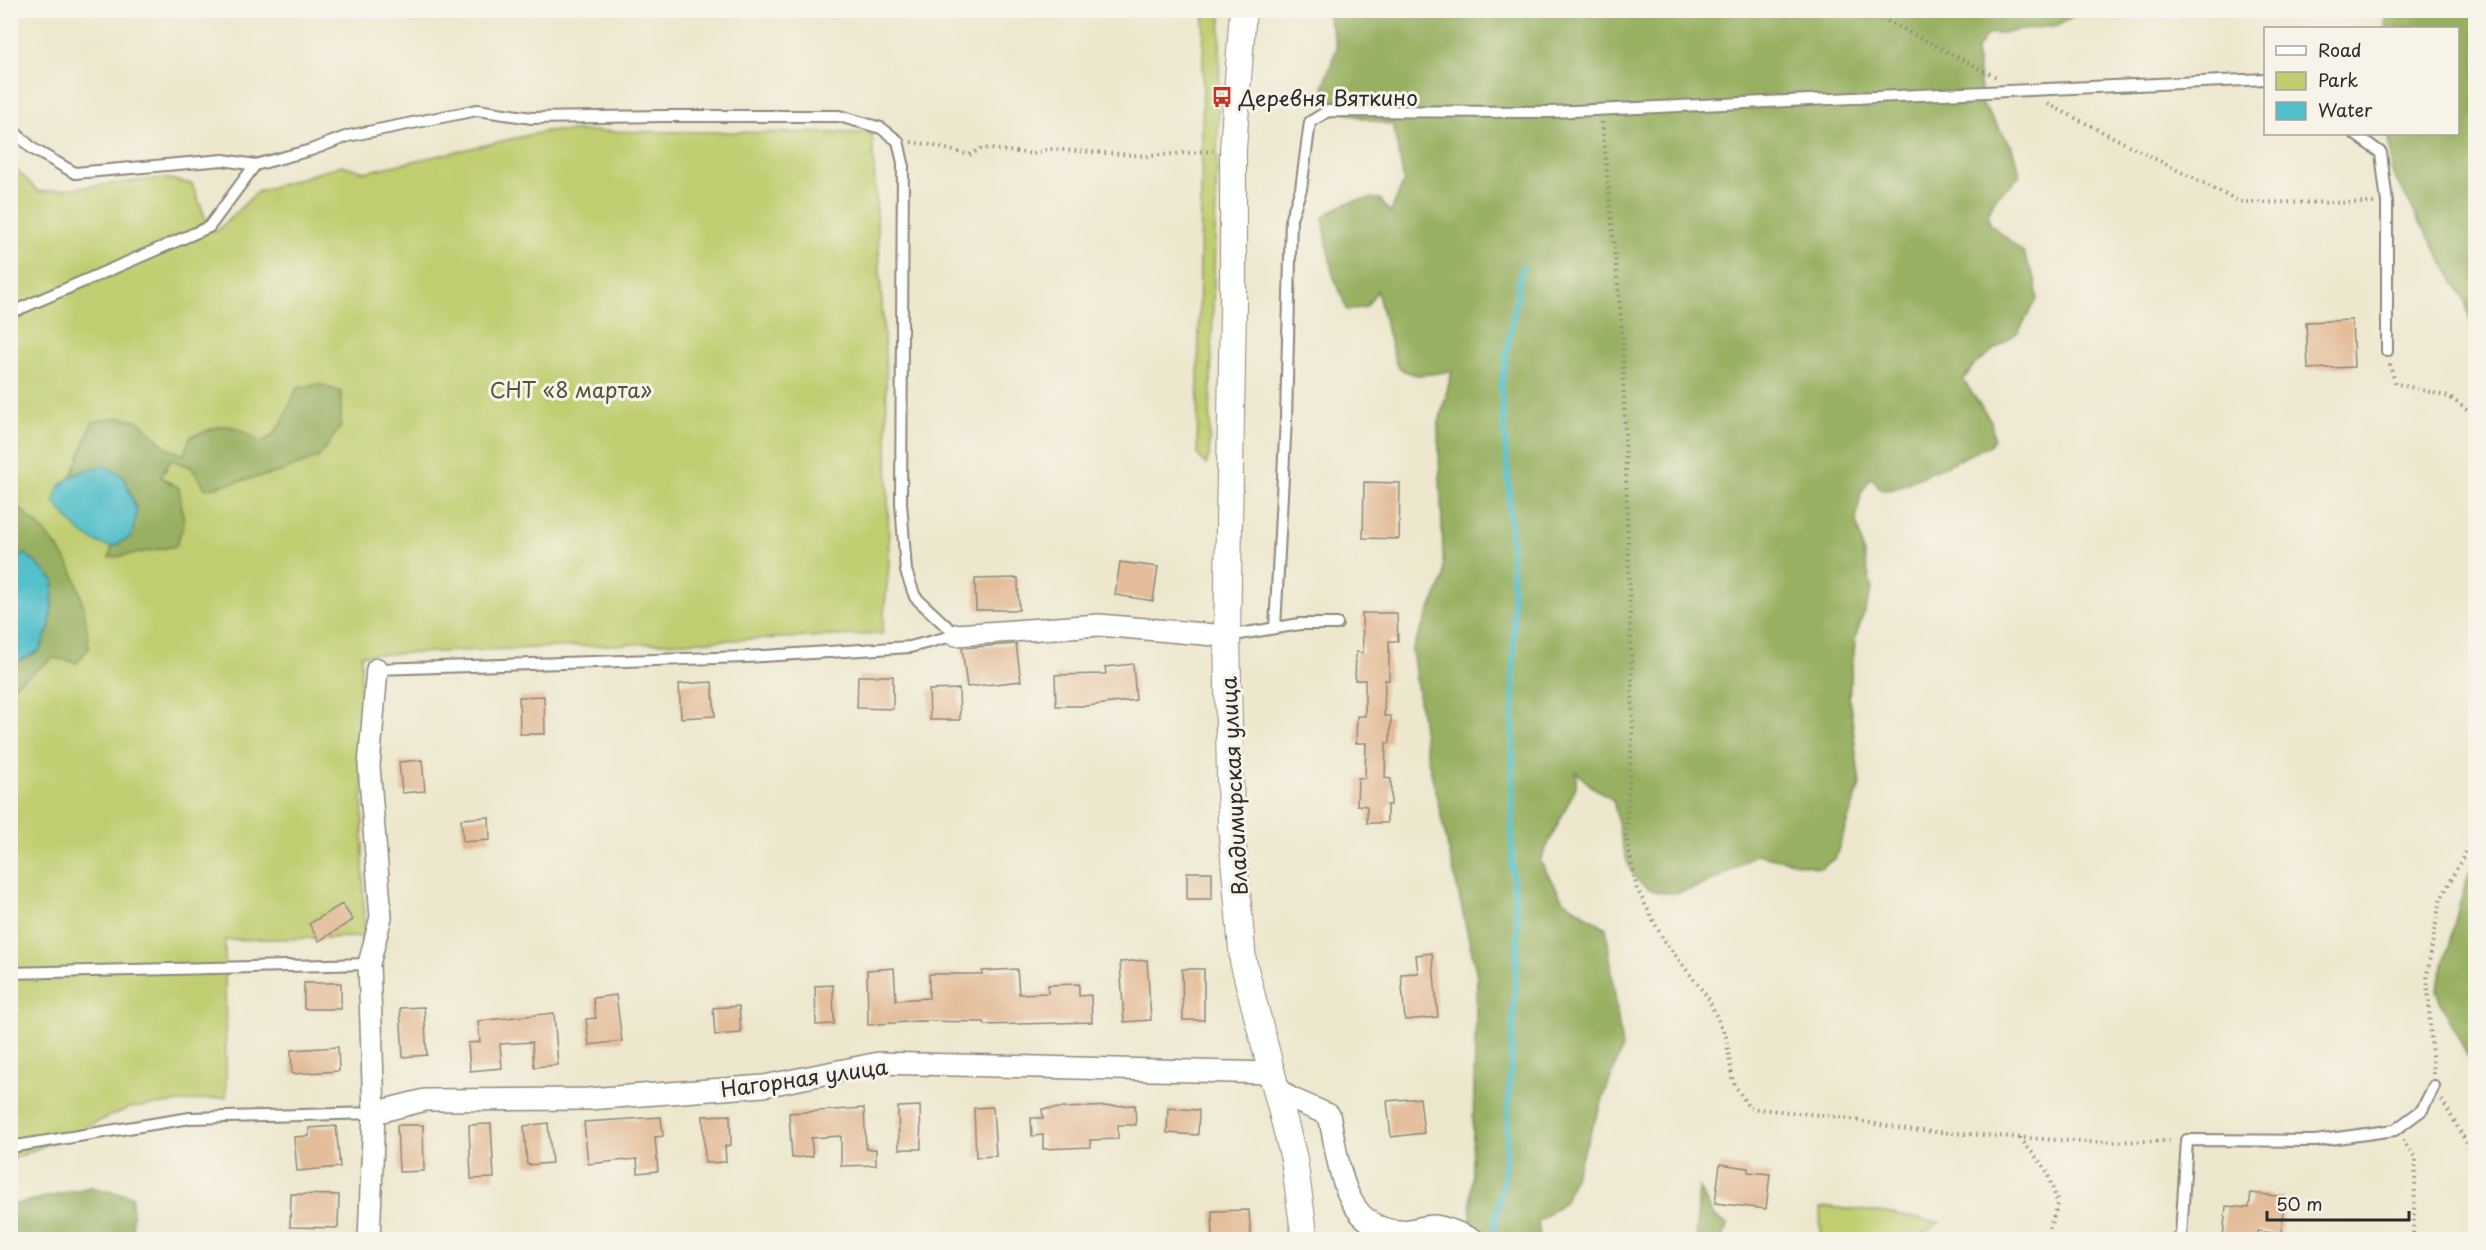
<svg xmlns="http://www.w3.org/2000/svg" width="2486" height="1250" font-family="'Playpen Sans',sans-serif">
	<style>
		.green { fill: #c0cd6f; stroke: #767c4d; stroke-width: 1.5 }
		.forest { fill: #98b062; stroke: #626e46; stroke-width: 1.5 }
		.water { fill: #52c0ca; stroke: #3e767a; stroke-width: 1.5 }
		.lines { fill: none; stroke-linecap: round; stroke-linejoin: round }
		.stream { stroke: #52c0ca; stroke-width: 6 }
		.building { fill: #e3bb98 }
		.service-casing { stroke: #8c897c; stroke-width: 14 }
		.minor-casing { stroke: #8c897c; stroke-width: 24 }
		.tertiary-casing { stroke: #8c897c; stroke-width: 28 }
		.path { stroke: #8c897c; stroke-width: 4; stroke-dasharray: 1.5 4.5; stroke-linecap: butt }
		.service { stroke: #fff; stroke-width: 10 }
		.minor { stroke: #fff; stroke-width: 21 }
		.tertiary { stroke: #fff; stroke-width: 26 }
		.labels { text-anchor: middle; dominant-baseline: central; stroke-width: 6; stroke-linejoin: round; paint-order: stroke }
		.poi-label { font-size: 21px; fill: #2b2b2b; stroke: #f7f3e8; text-anchor: start }
		.park-label { font-size: 21px; fill: #50543c; stroke: #f7f3e8 }
		.street-label { font-size: 21px; fill: #2b2b2b; stroke: #f7f3e8 }
	</style>
	<rect width="100%" height="100%" fill="#f7f3e8"/>
	<filter id="ink" filterUnits="userSpaceOnUse"><feTurbulence type="fractalNoise" baseFrequency=".0167" numOctaves="2"/><feDisplacementMap in="SourceGraphic" scale="12" xChannelSelector="R" yChannelSelector="G"/><feConvolveMatrix kernelMatrix="1 2 1 2 8 2 1 2 1" color-interpolation-filters="sRGB"/></filter>
	<filter id="wash" filterUnits="userSpaceOnUse"><feTurbulence type="fractalNoise" baseFrequency=".008" numOctaves="4" result="noise"/><feDisplacementMap in="SourceGraphic" scale="24" xChannelSelector="R" yChannelSelector="G"/><feGaussianBlur stdDeviation="1.35" result="paint"/><feColorMatrix in="noise" values="0 0 0 0 0 0 0 0 0 0 0 0 0 0 0 0 0 1.4 0 .05"/><feComposite in="paint" operator="in"/></filter>
	<g filter="url(#wash)">
		<rect width="100%" height="100%" fill="#ede7cd"/>
		<path class="green" d="M1204,11H1221L1209,455L1206,465L1197,454Z
			M547,131L872,133L886,372L889,564L882,634L361,655L364,937L225,940L226,1097L129,1108L11,1160L10,163L39,192L164,178L192,184L209,227L216,232L257,192L342,165L365,172Z
			M1829,1207L1886,1213L1940,1223L1914,1239H1821L1820,1208Z"/>
		<path class="forest" d="M1326,11H2082L2058,25L1987,35L1976,50L1983,106L2011,145L2019,169L2020,176L1996,197L1988,215L1990,224L2023,252L2036,282L2037,300L2018,332L1974,365L1963,380L1991,421L1994,439L1989,446L1894,489L1882,490L1871,477L1861,493L1856,520L1872,590L1856,635L1849,695L1860,785L1835,859L1820,868L1756,854C1725,876 1659,919 1631,871C1624,859 1617,816 1613,800L1591,786L1576,772V787L1540,861L1563,900L1606,928L1622,1048L1565,1201L1538,1222L1540,1239H1470L1477,975L1426,750L1412,650L1444,578L1438,427L1452,371C1432,373 1411,382 1396,364L1377,291L1366,307L1347,310L1332,272L1323,218C1336,205 1361,196 1380,199L1390,213L1404,181L1393,125C1366,119 1333,115 1323,87L1337,47Z
			M2386,11H2475V338L2465,301L2392,173L2389,134H2458V28H2385Z
			M319,384L341,392V426L319,457L280,472L206,489L191,467L171,460L161,477L179,488L184,523L176,546L109,558L112,547L132,536L104,465L72,475L93,422L118,417L139,421L167,448L184,455L190,437C228,423 225,420 260,442C280,438 289,405 297,388Z
			M20,508C37,525 57,543 69,565C83,590 86,620 89,648L77,663L54,658L11,687V665L39,651L50,626L53,580L26,554L11,560V521Z
			M2475,856V1072L2436,992L2461,899Z
			M91,1187L132,1196L133,1239H11V1205Z
			M1699,1187L1713,1215L1727,1225L1723,1239H1696Z"/>
		<path class="water" d="M104,465L124,477L137,511L132,536L112,547C86,542 69,522 54,501C58,476 84,471 104,465Z
			M26,554L54,580L50,626L39,651L11,665V560Z"/>
		<g class="lines">
			<path class="stream" d="M1492,1240L1505,1170L1518,933L1512,869L1514,619L1509,489L1501,386L1522,266"/>
		</g>
		<g id="blocks">
			<path class="building" d="M2352,320L2354,367L2308,369L2306,322Z
				M1364,482L1400,483L1399,539L1363,538Z
				M1120,562L1158,567L1153,601L1115,595Z
				M1018,578L1019,610H976L975,579Z
				M1362,613H1397L1398,641H1389V680H1385L1384,716H1391L1390,743H1386L1385,778L1391,779V805H1387V823H1367V806L1357,805L1358,778H1365L1366,743H1356L1357,716H1365V680H1355L1356,652L1363,653Z
				M1016,644L1021,681L967,687L962,648Z
				M1133,664L1136,700L1087,706H1056L1055,675L1106,674L1105,667Z
				M858,676H893V709L857,708Z
				M712,682L715,716L681,718L679,684Z
				M959,689L960,720H930L929,690Z
				M544,696L545,734H520L519,697Z
				M422,760L425,791L402,793L399,762Z
				M489,817L490,840L463,842L461,819Z
				M1187,872H1212V899H1187Z
				M342,904L353,920L319,941L309,924Z
				M1432,953L1438,1017L1405,1020L1401,974L1418,973L1416,955Z
				M1147,960L1151,1020L1124,1022L1120,962Z
				M894,968L896,1000L929,998V974H982V971L1017,969L1019,994L1048,993V985L1079,984V996L1091,995L1092,1022L985,1025L984,1022L919,1021L868,1025L867,970Z
				M1182,969H1204V1020H1183Z
				M304,983H341V1009H304Z
				M833,985L834,1024L816,1025L815,986Z
				M616,995L622,1041L589,1045L586,1019L596,1018L593,998Z
				M739,1006L741,1033L715,1035L713,1008Z
				M424,1007L427,1055L403,1057L400,1008Z
				M554,1013L558,1065L534,1067L532,1042L500,1044L502,1068L470,1071L468,1043L480,1042L478,1021Z
				M338,1047L339,1071L292,1074L291,1050Z
				M1420,1098L1424,1133L1391,1137L1387,1101Z
				M1135,1105L1136,1125H1118V1139L1090,1140L1091,1147L1043,1149V1135L1032,1136L1031,1118H1043L1042,1109Z
				M920,1106L921,1149H899L898,1107Z
				M993,1107L996,1156L976,1157L974,1108Z
				M864,1108L866,1149H876V1165L841,1166V1136L811,1138L813,1156L792,1158L789,1113Z
				M1168,1108L1199,1110L1198,1135L1167,1133Z
				M730,1115L731,1145L725,1146L726,1162L705,1163L703,1116Z
				M661,1117L663,1136L655,1137L658,1171L638,1173L637,1159L588,1164L584,1122Z
				M548,1123L552,1163L527,1165L524,1126Z
				M491,1124L494,1178L471,1179L469,1125Z
				M397,1125H423L424,1171L399,1172Z
				M336,1126L340,1167L297,1171L294,1137L309,1136V1128Z
				M1720,1164L1748,1168V1172L1770,1174L1766,1209L1715,1203Z
				M2251,1193L2284,1197L2281,1234L2257,1231V1239L2223,1238L2226,1206L2249,1208Z
				M291,1194L339,1195L338,1228L290,1227Z
				M1249,1210L1251,1239H1213L1212,1211Z"/>
		</g>
	</g>
	<g filter="url(#ink)">
		<use href="#blocks" fill-opacity="0" stroke="#8c897c" stroke-width="1.5"/>
		<g class="lines">
			<defs>
				<path id="service" d="M10,128L33,149L75,173L223,160L255,165L311,150L348,136L477,110L532,118L664,116H839L881,128L898,141L903,163L901,502L906,571L915,597L956,635
					M2355,134L2381,153L2387,203V351
					M10,313L209,227L255,165
					M1275,628L1286,419L1291,218L1301,189L1310,122L1328,111L1551,112L2266,79
					M1228,636L1300,624H1337
					M377,669L746,657L910,647L956,635
					M10,973L369,964
					M10,1147L190,1118L374,1113
					M2175,1240L2181,1236L2187,1140L2315,1141L2395,1130L2422,1110L2434,1086"/>
				<path id="minor" d="M956,635L1099,625L1227,636
					M1276,1087L1290,1098L1329,1115C1339,1159 1341,1228 1398,1231C1410,1232 1422,1226 1434,1226C1447,1227 1462,1235 1474,1240
					M374,1113L425,1100L588,1099L764,1086L879,1063L1271,1073
					M369,1240L374,1113L369,964L381,917L369,766L377,669"/>
				<path id="tertiary" d="M1243,10L1233,149V309L1227,636L1231,824L1243,961L1294,1159L1305,1240"/>
			</defs>
			<use href="#service" class="service-casing"/>
			<use href="#minor" class="minor-casing"/>
			<use href="#tertiary" class="tertiary-casing"/>
			<path class="path" d="M1866,10L1996,77
				M2048,104L2240,202L2374,203
				M1602,122L1622,328L1633,723L1626,836L1637,889L1663,939L1708,998L1726,1037L1733,1082L1749,1108L1839,1117L1907,1130L2087,1142L2173,1141
				M911,142L927,144L969,155L983,148L1033,154L1049,149L1148,156L1213,151
				M2390,364L2395,383L2449,397L2470,412L2476,430
				M2433,1074L2427,975L2440,901L2476,832
				M2442,1100L2464,1138L2476,1173
				M2020,1138L2046,1169L2058,1204L2045,1240
				M2403,1140L2416,1159L2413,1240"/>
			<use href="#service" class="service"/>
			<use href="#minor" class="minor"/>
			<use href="#tertiary" class="tertiary"/>
		</g>
	</g>
	<defs>
		<symbol id="bus-bare" viewBox="-9 -9 18 18"><path d="M-5-6H5V4H4V6H2V4H-2V6H-4V4H-5ZM-3.5-4V0h7V-4ZM-3.5 1.2v1.5H-2V1.2ZM2 1.2v1.5H3.5V1.2Z" fill="#c8321e" stroke="#f7f3e8" stroke-width="2.5" paint-order="stroke"/></symbol>
	</defs>
	<g fill-rule="evenodd">
		<use href="#bus-bare" x="1207" y="82" width="30" height="30"/>
	</g>
	<g class="labels">
		<g class="poi-label">
			<text x="1239" y="97">Деревня Вяткино</text>
		</g>
		<g class="park-label">
			<text x="571" y="389">СНТ «8 марта»</text>
		</g>
		<g class="street-label">
			<text transform="translate(1233 786) rotate(-93)">Владимирская улица</text>
			<text transform="translate(804 1077) rotate(-8)">Нагорная улица</text>
		</g>
	</g>
	<rect width="2486" height="1250" fill="none" stroke="#f7f3e8" stroke-width="36"/>
	<rect x="2264" y="27" width="195" height="108" fill="#f7f3e8" stroke="#a5a39c" stroke-width="1.5"/>
	<rect x="2276" y="46" width="30" height="9" fill="#ffffff" stroke="#a5a39c" stroke-width="1.5"/>
	<text x="2318" y="57" font-size="18" fill="#2b2b2b">Road</text>
	<rect x="2276" y="72" width="30" height="18" fill="#c0cd6f" stroke="#a5a39c" stroke-width="1.5"/>
	<text x="2318" y="87" font-size="18" fill="#2b2b2b">Park</text>
	<rect x="2276" y="102" width="30" height="18" fill="#52c0ca" stroke="#a5a39c" stroke-width="1.5"/>
	<text x="2318" y="117" font-size="18" fill="#2b2b2b">Water</text>
	<path d="M2267 1211v9h142v-9" fill="none" stroke="#2b2b2b" stroke-width="3"/>
	<text x="2276" y="1211" font-size="18" fill="#2b2b2b" stroke="#f7f3e8" stroke-width="4.5" paint-order="stroke">50 m</text>
</svg>
